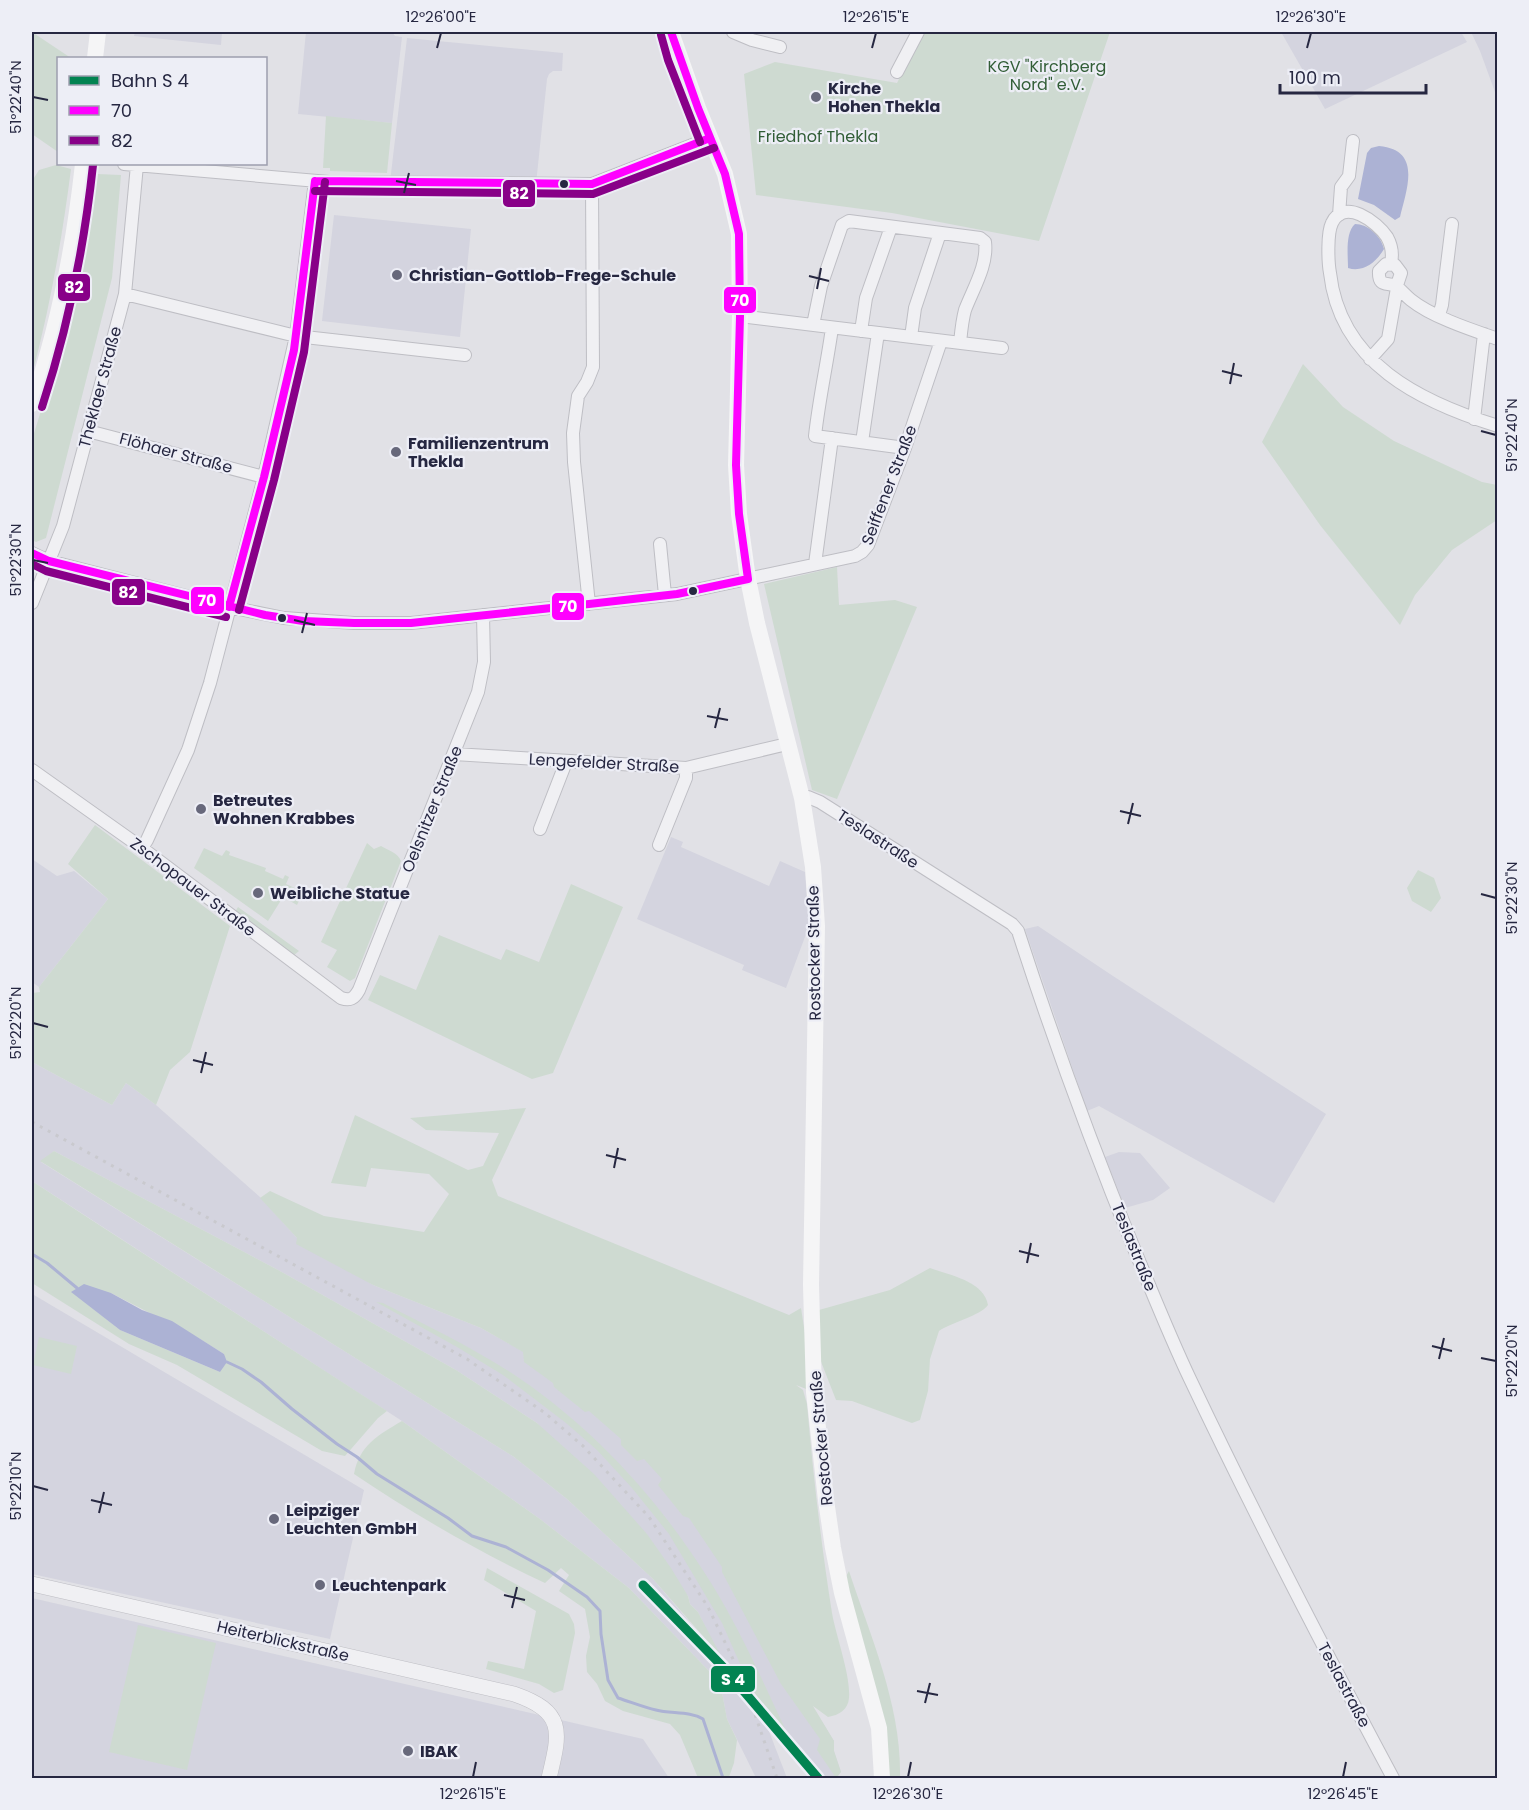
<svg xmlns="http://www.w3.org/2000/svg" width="1529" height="1810" font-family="Poppins,sans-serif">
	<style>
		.built { fill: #d4d4df; fill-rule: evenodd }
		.green { fill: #cedad1; fill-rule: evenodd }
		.water { fill: #acb2d4 }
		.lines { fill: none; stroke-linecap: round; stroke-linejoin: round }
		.stream { stroke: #acb2d4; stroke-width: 3 }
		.minor-casing { stroke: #bebec4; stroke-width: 14 }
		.tertiary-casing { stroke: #bebec4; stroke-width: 16 }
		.minor { stroke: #f0f0f3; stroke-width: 12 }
		.tertiary { stroke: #f0f0f3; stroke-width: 15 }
		.secondary { stroke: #f5f5f6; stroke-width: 16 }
		.rail { stroke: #c9c9ce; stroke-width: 3; stroke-dasharray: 3 6; stroke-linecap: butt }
		.bus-1-casing { stroke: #edeef6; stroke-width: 12 }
		.bus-2-casing { stroke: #edeef6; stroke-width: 12 }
		.bus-1 { stroke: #f0f; stroke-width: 8 }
		.bus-2 { stroke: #808; stroke-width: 8 }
		.rail-1-casing { stroke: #edeef6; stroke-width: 14 }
		.rail-1 { stroke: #028351; stroke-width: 9 }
		.ticks { fill: none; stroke: #262741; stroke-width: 2 }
		.poi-dot { fill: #67687b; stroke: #edeef6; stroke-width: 2 }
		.bus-dot { fill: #262741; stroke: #edeef6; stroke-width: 2 }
		.labels { text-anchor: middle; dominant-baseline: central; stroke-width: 4.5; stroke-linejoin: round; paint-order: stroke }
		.park-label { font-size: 16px; fill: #325e37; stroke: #edeef6 }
		.poi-label { font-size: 16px; font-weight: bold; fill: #262741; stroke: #edeef6; text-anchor: start }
		.street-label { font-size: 16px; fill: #262741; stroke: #edeef6 }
		.line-badge { stroke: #edeef6; stroke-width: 2 }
		.badge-label { font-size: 16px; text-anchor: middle; font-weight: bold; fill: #fff }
		.neatline { fill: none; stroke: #262741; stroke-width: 2 }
		.ticks-label { font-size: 15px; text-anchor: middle; fill: #262741 }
	</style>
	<rect width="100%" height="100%" fill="#e1e1e6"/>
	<path class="built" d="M135,32H222L221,45L134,36Z
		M306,32H392L395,36L402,37L392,123L298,114Z
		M1281,32H1461L1467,42L1325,109Z
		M1471,32H1497V92H1495L1480,51Z
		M407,38L563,53L562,71H553L549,74L547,79L536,184L390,182Z
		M334,215L471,229L460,337L322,321Z
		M671,837L683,842L681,847L769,886L780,861L805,872L809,926L786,988L742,970L744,965L637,919Z
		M32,859L57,876L74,871L108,899L39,987L32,982Z
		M1038,926L1113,976L1326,1114L1274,1203L1099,1106L1087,1111L1025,929Z
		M32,1062L112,1105L126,1083L156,1105L260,1197L297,1238L373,1285L481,1328L524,1352L671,1479L834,1741V1751L841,1772L836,1778H809L767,1726L787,1778H756L727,1719L721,1687L722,1676L709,1671L629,1588L540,1519L402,1421L32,1181ZM54,1151L280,1271L456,1370L537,1423L688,1596L690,1604L698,1612L721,1659L653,1579L567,1499L514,1457L41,1162Z
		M1119,1152L1140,1153L1170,1188L1153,1200L1125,1208L1105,1157Z
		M34,1295L364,1490L330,1639L32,1574V1305Z
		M32,1598L643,1739L669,1778H32Z"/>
	<path class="green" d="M32,32L71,58H58V152L32,134Z
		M923,32H1110L1039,241L892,213L756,195L744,74L775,62L897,83Z
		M326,116L392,123L387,173L330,171V168H323Z
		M56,165L71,169C62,239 50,307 32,375V181L39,170Z
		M97,174L121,175L112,278L46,538L36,542L32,540V440L47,391L72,295L90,182Z
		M1303,364L1343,407L1394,441L1482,482L1497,485V520L1452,550L1415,595L1400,625L1320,525L1262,442Z
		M837,567L839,605L895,600L917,607L837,799L812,790L764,584Z
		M95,825L230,926L190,1052L170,1070L156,1105L126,1083L112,1105L32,1062V993L40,992L39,987L108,899L68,864Z
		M367,843L374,849L381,846C388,850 398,853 401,861L355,978L350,981L327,967L337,950L321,942Z
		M204,848L222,856L226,850L230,852L229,855L266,868L265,871L283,879L285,875L289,877L286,884L303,892L297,905L283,897L268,921L194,868Z
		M1418,870L1434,878L1441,898L1431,912L1412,901L1407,888Z
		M571,884L623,907L553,1073L532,1079L368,1000L380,975L416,990L439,935L501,960L506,949L539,962Z
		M238,907L299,951L293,956L235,912Z
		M526,1108L492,1180L498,1196L789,1315L801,1308L814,1392L796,1385L803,1390L807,1404C813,1474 821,1543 832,1613C836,1636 851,1676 849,1698C848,1710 839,1715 828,1717L813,1706L834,1741V1751L841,1772L836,1778L817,1750L820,1739L781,1684L722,1572V1567L689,1518L683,1516L658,1485L662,1479L644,1459L637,1461L621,1445V1439L589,1411L585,1412L554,1387L553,1383L524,1362L523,1352L481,1328L373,1285L296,1244L297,1238L260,1198L270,1191L324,1216L424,1232L449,1194L429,1174L371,1168L366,1187L331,1183L355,1115L468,1170L483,1166L499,1133L426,1130L410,1118Z
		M54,1151L280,1271L456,1370L537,1423L594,1474L647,1534L671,1568L688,1596L690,1604L698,1612L722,1658L653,1579L567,1499L514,1457L40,1161Z
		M32,1181L90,1219L387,1411L378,1418L345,1456L322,1451L177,1365L129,1344L32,1283ZM72,1292L111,1293L200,1339L224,1354L220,1372L120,1330Z
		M930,1268C949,1275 984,1281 988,1305C980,1316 952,1322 939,1331L930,1359L928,1391L920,1420L912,1423L852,1401L836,1400L818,1354L819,1310L890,1290Z
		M376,1302L383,1303C429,1327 476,1349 519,1378C594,1429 657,1498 706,1575C739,1626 763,1682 789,1737L752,1691L722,1623L669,1534L632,1488L597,1450L566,1423L503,1375L457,1347Z
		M39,1337L77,1346L71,1374L33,1365Z
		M402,1421L540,1519L629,1588L709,1671L721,1687L727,1719L737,1740L734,1763L729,1777L698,1778L680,1735L670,1724L623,1711L605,1701L597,1684L587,1672L586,1656L590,1637L585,1609L559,1591L569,1575L561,1568L545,1583C479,1552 415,1515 354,1474C359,1446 378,1435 402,1421Z
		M487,1568L569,1614L574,1624L575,1633L563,1690L554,1693L539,1684L486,1669L488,1661L524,1669L536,1611L484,1580Z
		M849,1571C871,1638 902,1707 900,1778H888L845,1578Z
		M138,1625L216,1643L187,1770L109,1752Z"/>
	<path class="water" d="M1379,146C1422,150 1407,188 1400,217L1395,220L1374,205L1358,199L1367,153L1371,148Z
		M1355,224C1368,224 1381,236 1384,249C1377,261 1364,273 1348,268C1348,255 1345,233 1355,224Z
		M84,1284L111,1293L142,1310L172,1321L224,1354L227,1362L220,1372L120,1330L71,1292Z"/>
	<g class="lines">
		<path class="stream" d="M32,1254L47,1263L77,1288
			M227,1362L242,1369L261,1382L292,1409L337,1444L357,1457L377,1474L448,1518L472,1536L506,1547L548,1570L587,1597L600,1611L601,1634L608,1680L618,1698C631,1702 643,1707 656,1710C671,1714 690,1711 703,1719L723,1778"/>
		<defs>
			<path id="minor" d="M733,32L752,40L780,47
				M897,72L918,32
				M124,164L329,182L592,184L710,138
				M1339,215L1341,187L1349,176L1353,141
				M1391,263C1393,254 1392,246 1387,237C1377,222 1344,197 1332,223C1327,233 1328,262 1330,273C1340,363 1420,402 1498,426
				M1394,285L1398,282L1401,273L1395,265L1386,264L1379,271C1378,289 1389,281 1397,287C1402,291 1406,296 1411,300C1432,317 1472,330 1498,339
				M125,294L296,336L465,355
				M1439,315L1442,305L1452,224
				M740,316L1002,348
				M813,325L821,286L842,225L849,221L980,238L985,242C988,265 973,289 965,310C962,321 961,333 960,343
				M832,328C827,364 819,399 815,436L905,448
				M861,331L866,298L891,227
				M911,337L915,308L940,233
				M1370,359L1388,339L1397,288
				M1474,419L1484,334
				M88,431L264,477
				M862,442L878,333
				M660,544L665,595
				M32,553L49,561L229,607L284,618L354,623H411L677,594L855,556L862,552L868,545L905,448L941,341
				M815,564L832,438
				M32,603L63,526L125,294L137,165
				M589,604L574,462L573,433L578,396L587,382L593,367L592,184
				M454,754L686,768L787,744
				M32,770L142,848L341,998C350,1001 354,999 359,990L478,692L484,662L483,615
				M802,798L808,797L820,802L1012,924L1018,931C1053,1039 1092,1146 1135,1251C1153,1294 1170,1337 1190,1379C1254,1514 1323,1647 1393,1778
				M540,829L566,762
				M659,845L686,778V768
				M142,848L147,840L188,750L210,683L264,477L296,336L315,181"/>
			<path id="tertiary" d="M32,1584L514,1694C566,1712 560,1732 549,1778"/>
		</defs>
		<use href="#minor" class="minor-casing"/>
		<use href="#tertiary" class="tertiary-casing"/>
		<use href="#minor" class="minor"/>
		<use href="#tertiary" class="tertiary"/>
		<path class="secondary" d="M671,32L698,108L725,174L739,234L740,316L736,465L739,514L748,579L757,623L802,798L813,867L817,926L811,1285L814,1392L826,1500L833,1548L842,1593L879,1728L882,1778
			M95,58L98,32
			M32,404C59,326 74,246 83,164"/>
		<path class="rail" d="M32,1122L467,1359L545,1413L583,1446L649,1517L708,1607L743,1680L777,1778"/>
		<defs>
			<path id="bus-1" d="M671,32L698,108L725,174L739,234L740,316L736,465L739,514L748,579
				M315,181L592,184L710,138
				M32,553L49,561L265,615L303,621L354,623H411L589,604L677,594L748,579
				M229,607L264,477L294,350L315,181"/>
			<path id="bus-2" d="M661,35L668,60L700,142
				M315,191L593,194L714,148
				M42,407C68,328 84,248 93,165
				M32,564L46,571L226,617
				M239,610L274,480L304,352L325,182"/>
		</defs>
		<use href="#bus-1" class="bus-1-casing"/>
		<use href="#bus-2" class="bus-2-casing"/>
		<use href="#bus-1" class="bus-1"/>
		<use href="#bus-2" class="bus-2"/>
		<defs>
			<path id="rail-1" d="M643,1585L723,1667L818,1778"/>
		</defs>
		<use href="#rail-1" class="rail-1-casing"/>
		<use href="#rail-1" class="rail-1"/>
	</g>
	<path class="ticks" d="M437,48L441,33M872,48L876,33M1307,48L1311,33M33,97L48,100M396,181L416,185M404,193L409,173M809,276L829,281M817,289L821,268M1222,371L1242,376M1230,384L1234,363M1481,431L1496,435M33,560L48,563M294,620L315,625M302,633L307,613M707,716L728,720M715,728L720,708M1120,811L1141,816M1128,824L1133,803M1481,894L1496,898M33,1023L48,1027M193,1060L213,1065M201,1073L206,1052M606,1155L626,1160M614,1168L618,1148M1019,1251L1039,1256M1027,1263L1031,1243M1432,1346L1452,1351M1481,1358L1496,1361M1439,1359L1444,1338M33,1486L48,1490M91,1500L112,1505M99,1513L104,1492M504,1595L525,1600M512,1608L517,1587M917,1691L938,1695M925,1703L930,1683M473,1777L476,1762M908,1777L911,1762M1343,1777L1346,1762"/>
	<g class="poi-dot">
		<circle cx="816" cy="97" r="6"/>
		<circle cx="397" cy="275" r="6"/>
		<circle cx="396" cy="452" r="6"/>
		<circle cx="201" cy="809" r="6"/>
		<circle cx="258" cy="893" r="6"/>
		<circle cx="274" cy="1519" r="6"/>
		<circle cx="320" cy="1585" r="6"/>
		<circle cx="408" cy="1751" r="6"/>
	</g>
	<g class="bus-dot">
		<circle cx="564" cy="184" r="5"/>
		<circle cx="693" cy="591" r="5"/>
		<circle cx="282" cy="618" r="5"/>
	</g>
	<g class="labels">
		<g class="park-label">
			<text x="1047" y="66">KGV "Kirchberg<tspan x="1047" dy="18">Nord" e.V.</tspan></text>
			<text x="818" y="136">Friedhof Thekla</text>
		</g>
		<g class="poi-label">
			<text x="828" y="88">Kirche<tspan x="828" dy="18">Hohen Thekla</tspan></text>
			<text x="409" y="275">Christian-Gottlob-Frege-Schule</text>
			<text x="408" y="443">Familienzentrum<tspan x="408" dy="18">Thekla</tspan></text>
			<text x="213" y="800">Betreutes<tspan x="213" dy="18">Wohnen Krabbes</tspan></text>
			<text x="270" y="893">Weibliche Statue</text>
			<text x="286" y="1510">Leipziger<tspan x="286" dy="18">Leuchten GmbH</tspan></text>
			<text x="332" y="1585">Leuchtenpark</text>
			<text x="420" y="1751">IBAK</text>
		</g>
		<g class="street-label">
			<text transform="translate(100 387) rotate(-75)">Theklaer Straße</text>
			<text transform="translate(176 453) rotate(15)">Flöhaer Straße</text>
			<text transform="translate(889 485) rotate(-69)">Seiffener Straße</text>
			<text transform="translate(604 763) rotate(3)">Lengefelder Straße</text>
			<text transform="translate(432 809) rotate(-68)">Oelsnitzer Straße</text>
			<text transform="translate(878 839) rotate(33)">Teslastraße</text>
			<text transform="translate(193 887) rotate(37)">Zschopauer Straße</text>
			<text transform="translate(814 953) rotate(-91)">Rostocker Straße</text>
			<text transform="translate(1134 1247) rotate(68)">Teslastraße</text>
			<text transform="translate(821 1438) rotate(-95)">Rostocker Straße</text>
			<text transform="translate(283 1641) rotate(13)">Heiterblickstraße</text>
			<text transform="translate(1344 1685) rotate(62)">Teslastraße</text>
		</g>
	</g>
	<g class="line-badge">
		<rect x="502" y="179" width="34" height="29" rx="6" fill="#808"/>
		<rect x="57" y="273" width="34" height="29" rx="6" fill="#808"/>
		<rect x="723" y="286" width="34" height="28" rx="6" fill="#f0f"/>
		<rect x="111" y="578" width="35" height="28" rx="6" fill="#808"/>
		<rect x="190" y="586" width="35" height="29" rx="6" fill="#f0f"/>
		<rect x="551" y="592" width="34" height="29" rx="6" fill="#f0f"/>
		<rect x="710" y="1665" width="46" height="28" rx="6" fill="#028351"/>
	</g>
	<g class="badge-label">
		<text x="519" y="199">82</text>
		<text x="74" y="293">82</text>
		<text x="740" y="306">70</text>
		<text x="128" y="598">82</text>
		<text x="207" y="606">70</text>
		<text x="568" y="612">70</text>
		<text x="733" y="1685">S 4</text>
	</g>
	<rect width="1529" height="1810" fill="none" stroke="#edeef6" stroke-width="66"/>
	<rect x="57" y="57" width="210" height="108" fill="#edeef6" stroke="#9d9eae" stroke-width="1.5"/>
	<rect x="69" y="76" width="30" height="9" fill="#028351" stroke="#9d9eae" stroke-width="1.5"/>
	<text x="111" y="87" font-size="18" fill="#262741">Bahn S 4</text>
	<rect x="69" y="106" width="30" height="9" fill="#ff00ff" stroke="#9d9eae" stroke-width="1.5"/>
	<text x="111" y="117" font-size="18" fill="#262741">70</text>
	<rect x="69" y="136" width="30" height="9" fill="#880088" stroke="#9d9eae" stroke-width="1.5"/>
	<text x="111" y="147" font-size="18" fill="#262741">82</text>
	<path d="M1280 84v9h146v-9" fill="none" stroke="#262741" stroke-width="3"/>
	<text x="1289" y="84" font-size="18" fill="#262741" stroke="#edeef6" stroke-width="4.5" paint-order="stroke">100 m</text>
	<rect x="33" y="33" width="1463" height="1744" class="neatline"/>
	<g class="ticks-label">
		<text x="441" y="22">12°26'00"E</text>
		<text x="876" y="22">12°26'15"E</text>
		<text x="1311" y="22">12°26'30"E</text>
		<text transform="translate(16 97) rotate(-90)" y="5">51°22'40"N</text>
		<text transform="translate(1512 435) rotate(-90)" y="5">51°22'40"N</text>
		<text transform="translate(16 560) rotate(-90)" y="5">51°22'30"N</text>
		<text transform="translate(1512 898) rotate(-90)" y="5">51°22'30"N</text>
		<text transform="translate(16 1023) rotate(-90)" y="5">51°22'20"N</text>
		<text transform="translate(1512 1361) rotate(-90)" y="5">51°22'20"N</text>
		<text transform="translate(16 1486) rotate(-90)" y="5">51°22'10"N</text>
		<text x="473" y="1799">12°26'15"E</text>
		<text x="908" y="1799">12°26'30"E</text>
		<text x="1343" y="1799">12°26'45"E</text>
	</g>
</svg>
